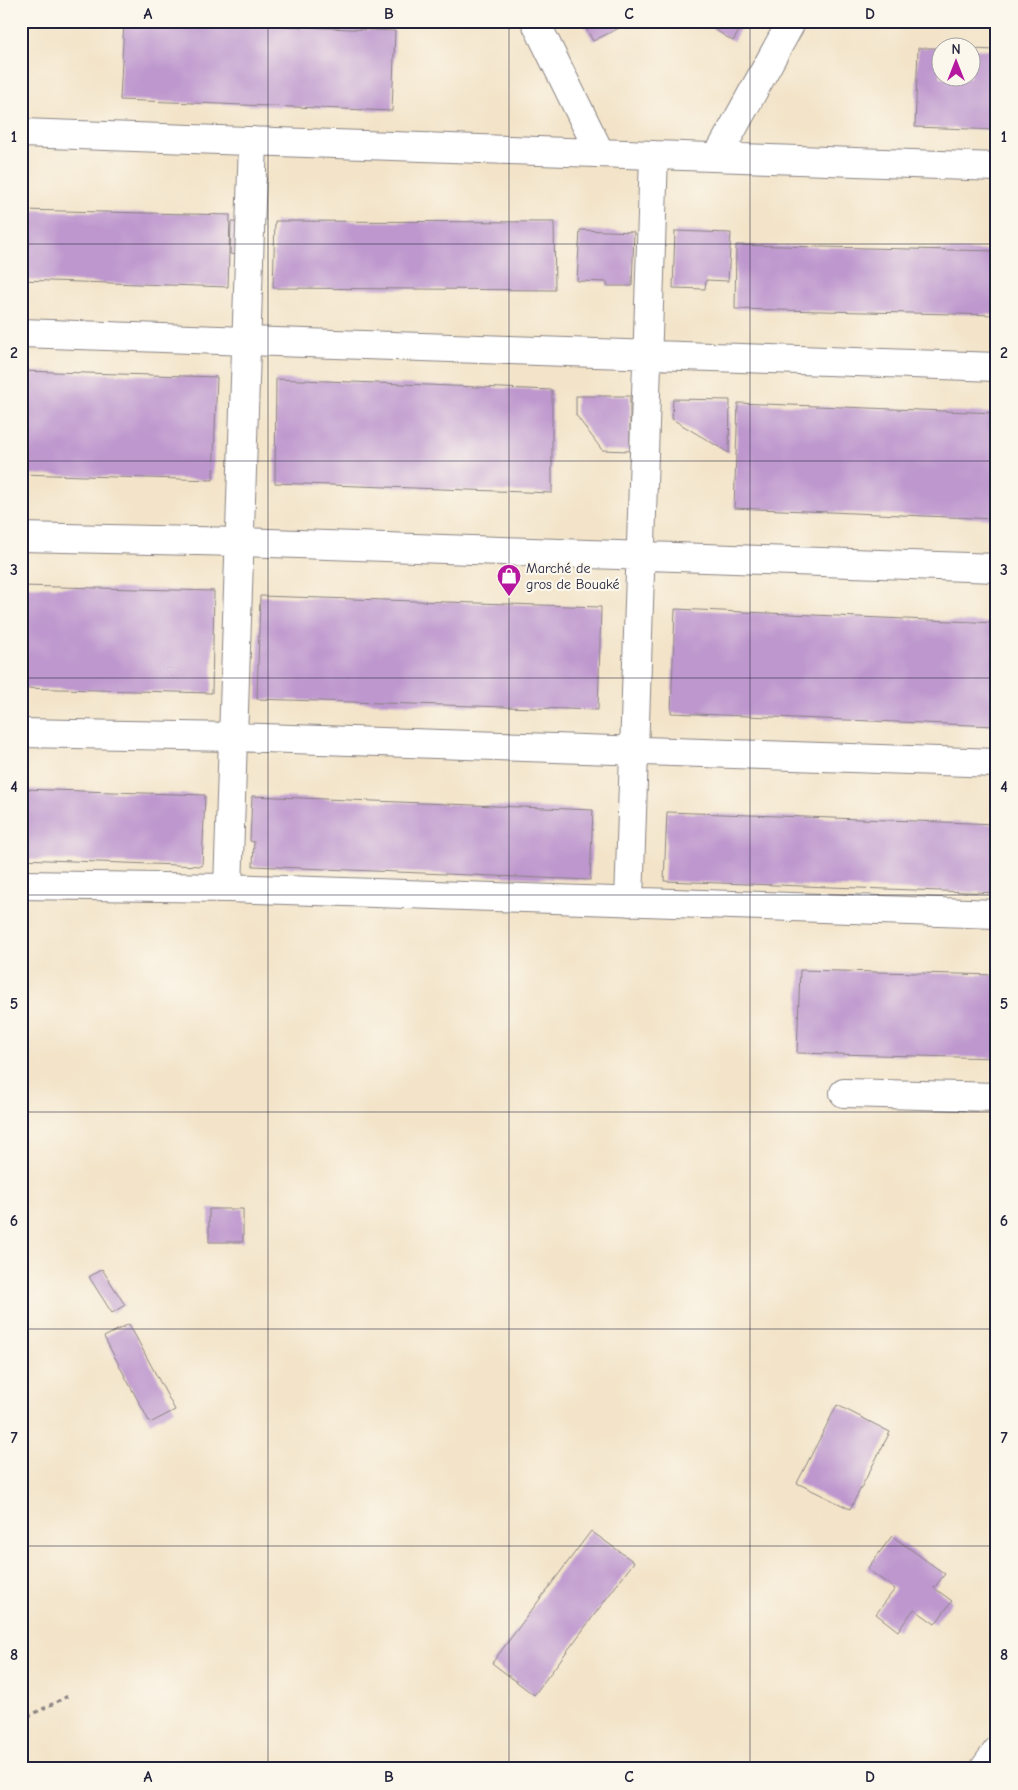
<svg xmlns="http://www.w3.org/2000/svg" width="1018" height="1790" font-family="'Comic Neue',sans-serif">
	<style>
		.building { fill: #bd97ce }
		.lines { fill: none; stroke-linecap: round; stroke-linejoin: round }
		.minor-casing { stroke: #8a8382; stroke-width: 30 }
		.path { stroke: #8a8382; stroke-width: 3; stroke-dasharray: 4 4; stroke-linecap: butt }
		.minor { stroke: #fff; stroke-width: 28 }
		.grid { fill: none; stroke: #22223b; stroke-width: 1; stroke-opacity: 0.55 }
		.labels { text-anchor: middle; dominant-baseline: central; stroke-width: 4.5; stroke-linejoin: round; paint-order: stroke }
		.poi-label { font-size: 14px; fill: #22223b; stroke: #fbf7ec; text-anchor: start }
		.neatline { fill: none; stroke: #22223b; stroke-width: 2 }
		.grid-label { font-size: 16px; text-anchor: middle; font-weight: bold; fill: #22223b }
	</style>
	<rect width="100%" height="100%" fill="#fbf7ec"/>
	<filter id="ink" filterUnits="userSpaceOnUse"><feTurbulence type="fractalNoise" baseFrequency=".02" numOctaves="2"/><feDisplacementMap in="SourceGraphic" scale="10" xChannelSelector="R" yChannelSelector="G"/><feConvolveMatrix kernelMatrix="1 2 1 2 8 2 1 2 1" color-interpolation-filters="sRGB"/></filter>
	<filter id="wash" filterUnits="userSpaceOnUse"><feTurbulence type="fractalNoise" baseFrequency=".0096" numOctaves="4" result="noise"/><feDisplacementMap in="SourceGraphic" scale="20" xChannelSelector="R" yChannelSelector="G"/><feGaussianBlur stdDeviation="1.12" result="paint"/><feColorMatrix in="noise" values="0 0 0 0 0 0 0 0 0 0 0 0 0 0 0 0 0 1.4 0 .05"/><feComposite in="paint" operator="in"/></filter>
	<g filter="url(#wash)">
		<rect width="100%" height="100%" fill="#f3e4c9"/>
		<g id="blocks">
			<path class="building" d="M124,21H175L395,31L392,111L120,100Z
				M582,21H633L593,41Z
				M701,21H745L733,41Z
				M918,48H940V78H970V49L997,50V130L915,127Z
				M21,210L230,215L228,287L21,280Z
				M275,221L554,222L555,290L273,288Z
				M231,222H238V255L230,254Z
				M580,230L634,232L632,286H607V282L577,281Z
				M675,231L731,233L728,281L706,280L705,289L673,288Z
				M736,245L997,251V315L735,309Z
				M21,371L217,377L213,480L21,474Z
				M276,379L552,390V493L275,483Z
				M576,396H630V451L602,450L576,415Z
				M673,399L730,400L729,453L672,419Z
				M738,403L997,413V519L734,508Z
				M21,586L214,591L212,693L21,688Z
				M260,596L601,607L598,710L257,699Z
				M675,609L997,623V726L671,713Z
				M21,789L205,795L202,866L21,859Z
				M252,796L593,810L590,880L253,866L254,842L250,841Z
				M667,812L997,824V893L664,881Z
				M800,970L997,975V1058L797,1053Z
				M209,1209H243V1242H209Z
				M102,1269L125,1305L112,1313L89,1277Z
				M129,1324L175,1410L150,1423L104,1337Z
				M837,1405L890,1432L850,1509L797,1483Z
				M591,1531L634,1562L534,1695L492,1663Z
				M892,1536L945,1574L934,1588L952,1601L935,1624L914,1609L898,1631L876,1614L895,1589L867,1569Z"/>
		</g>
	</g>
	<g filter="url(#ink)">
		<use href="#blocks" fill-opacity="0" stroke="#8a8382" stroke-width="1"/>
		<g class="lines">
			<defs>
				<path id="minor" d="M535,21L600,153
					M21,133L997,167
					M717,157L792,21
					M21,333L997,367
					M21,537L240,542L997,568
					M21,733L233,737L997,763
					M21,885L228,888L997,914
					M228,888L253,141
					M629,902L654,155
					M844,1093L997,1097
					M984,1769L997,1751"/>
			</defs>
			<use href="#minor" class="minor-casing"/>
			<path class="path" d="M21,1720L70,1695"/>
			<use href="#minor" class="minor"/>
		</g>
	</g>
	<path class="grid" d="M268,21V1769M509,21V1769M750,21V1769M21,244H997M21,461H997M21,678H997M21,895H997M21,1112H997M21,1329H997M21,1546H997"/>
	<defs>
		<symbol id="shop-pin" viewBox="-11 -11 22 30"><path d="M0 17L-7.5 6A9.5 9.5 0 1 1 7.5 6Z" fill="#b5179e" stroke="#fbf7ec"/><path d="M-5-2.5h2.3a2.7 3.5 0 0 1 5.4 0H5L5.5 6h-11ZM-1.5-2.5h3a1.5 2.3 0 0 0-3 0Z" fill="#fff"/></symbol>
	</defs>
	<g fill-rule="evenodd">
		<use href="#shop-pin" x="495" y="562" width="28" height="38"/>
	</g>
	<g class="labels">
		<g class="poi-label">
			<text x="526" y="568">Marché de<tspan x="526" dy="16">gros de Bouaké</tspan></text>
		</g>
	</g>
	<rect width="1018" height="1790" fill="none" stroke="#fbf7ec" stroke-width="55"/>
	<g transform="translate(956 62)"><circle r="24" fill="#fbf7ec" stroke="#a4a2a5"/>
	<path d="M0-4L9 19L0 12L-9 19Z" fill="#b5179e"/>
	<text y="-8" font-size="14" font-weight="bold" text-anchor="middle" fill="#22223b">N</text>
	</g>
	<rect x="28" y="28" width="962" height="1734" class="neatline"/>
	<g class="grid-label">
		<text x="148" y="19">A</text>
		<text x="389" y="19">B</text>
		<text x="629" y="19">C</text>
		<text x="870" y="19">D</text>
		<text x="14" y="142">1</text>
		<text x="1004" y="142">1</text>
		<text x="14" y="358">2</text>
		<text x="1004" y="358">2</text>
		<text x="14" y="575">3</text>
		<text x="1004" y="575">3</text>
		<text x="14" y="792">4</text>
		<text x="1004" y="792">4</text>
		<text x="14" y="1009">5</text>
		<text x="1004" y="1009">5</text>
		<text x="14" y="1226">6</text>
		<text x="1004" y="1226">6</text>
		<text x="14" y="1443">7</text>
		<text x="1004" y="1443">7</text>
		<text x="14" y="1660">8</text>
		<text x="1004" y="1660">8</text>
		<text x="148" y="1782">A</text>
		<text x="389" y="1782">B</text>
		<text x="629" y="1782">C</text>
		<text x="870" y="1782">D</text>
	</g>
</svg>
